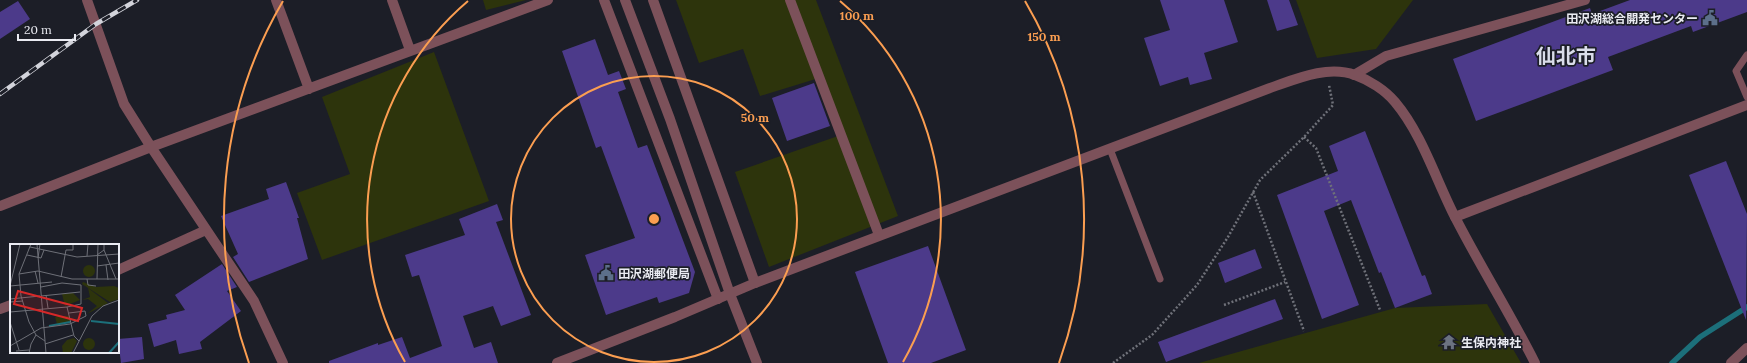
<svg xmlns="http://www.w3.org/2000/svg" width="1747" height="363" font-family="Lora,'Noto Sans JP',serif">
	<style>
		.green { fill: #2d340c }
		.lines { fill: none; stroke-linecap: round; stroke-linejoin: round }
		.stream { stroke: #1c6f7a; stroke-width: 5.5 }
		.building { fill: #4c3a8a }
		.path { stroke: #6f7179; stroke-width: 2.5; stroke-dasharray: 2 2; stroke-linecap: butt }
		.service { stroke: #7c515a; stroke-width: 7 }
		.minor { stroke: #7c515a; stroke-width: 10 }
		.tertiary { stroke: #7c515a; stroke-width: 10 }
		.rail-casing { stroke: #d3d4db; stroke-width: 4.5 }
		.rail { stroke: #1c1e27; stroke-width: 3; stroke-dasharray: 9; stroke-linecap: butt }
		.ring { fill: none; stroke: #fb9e51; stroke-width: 2 }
		.labels { text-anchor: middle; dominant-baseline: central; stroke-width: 3.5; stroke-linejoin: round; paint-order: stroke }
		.poi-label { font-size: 12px; font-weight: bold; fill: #eaebf2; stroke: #1c1e27; text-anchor: start }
		.town-label { font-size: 20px; font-weight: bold; fill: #daddea; stroke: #1c1e27 }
		.inset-river { fill: none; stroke: #1c6f7a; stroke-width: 2 }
		.inset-road { fill: none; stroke: #6e7078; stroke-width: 1 }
		.view { fill: #d62828; fill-opacity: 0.15; stroke: #d62828; stroke-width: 2 }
		.inset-edge { fill: none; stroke: #eaebf2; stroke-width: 2 }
		.centre { fill: #fb9e51; stroke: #1c1e27; stroke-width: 2 }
		.ring-label { font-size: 12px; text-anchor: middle; font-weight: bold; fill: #fb9e51; stroke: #1c1e27; stroke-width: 3.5; stroke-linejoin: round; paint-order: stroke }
	</style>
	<rect width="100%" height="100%" fill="#1c1e27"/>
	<path class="green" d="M483,0H526L486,10Z
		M676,0H816L898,216L769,267L735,172L841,135L819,78L760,96L743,49L699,63Z
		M1296,0H1413L1376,49L1317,58Z
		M434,52L489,201L322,260L297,193L350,174L322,97Z
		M1487,304L1521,363H1199L1395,308Z"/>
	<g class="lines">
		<path class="stream" d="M1672,363L1700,337L1747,307"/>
	</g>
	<path class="building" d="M1160,0H1224L1238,42L1204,53L1212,79L1190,85L1188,77L1160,86L1144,38L1170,30Z
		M1267,0H1289L1298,25L1277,31Z
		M1630,0H1747V12L1693,32L1691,26L1608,57L1613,70L1476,121L1453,59L1590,8L1592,14Z
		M18,1L30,19L0,39V12Z
		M595,39L608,75L619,71L626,89L618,92L638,148L647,145L695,272L689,293L659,303L657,297L606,315L585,255L635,238L601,146L596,148L562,51Z
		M814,83L830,126L787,141L772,98Z
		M1365,131L1422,276L1425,275L1432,294L1395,308L1381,272L1379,273L1351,200L1324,211L1359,305L1322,319L1277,195L1338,171L1329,146Z
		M1726,161L1747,214L1746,320L1689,175Z
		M286,182L299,218H297L308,259L249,282L233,257L238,254L221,216L269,199L266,189Z
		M497,204L503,220L496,222L531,315L501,326L493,306L463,316L474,348L491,342L498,363H329V361L378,343V345L402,337L410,358L442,346L419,275L412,277L405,255L465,235L459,219Z
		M928,246L966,350L931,363H888L855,272Z
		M1255,249L1262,268L1225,283L1218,263Z
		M222,264L237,287L227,291L241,311L200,342L202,349L179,354L176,340L154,347L148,324L167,319L166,315L185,310L175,295Z
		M1275,299L1283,319L1166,362L1158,342Z
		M142,337L144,359L121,363L118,339Z"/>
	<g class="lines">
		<path class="path" d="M1304,137L1316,148L1380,310
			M1253,192L1304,331
			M1224,305L1285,282
			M1113,363L1152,335L1197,285L1228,237L1260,180L1304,137L1333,105L1329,85"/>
		<path class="service" d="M1747,55L1736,71L1747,97
			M1110,149L1160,279"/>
		<path class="minor" d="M87,0L124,104L151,147L254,301L283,363
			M276,0L309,89
			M392,0L410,50
			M604,0L718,299
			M653,0L755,283
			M790,0L879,235
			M1354,75L1386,56L1585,0
			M0,206L151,147L548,0
			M1455,217L1747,105
			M118,270L206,230
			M0,309L11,305
			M1731,363L1747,348"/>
		<path class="tertiary" d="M625,0L670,119L730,294L757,363
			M557,363L675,317L755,283L1270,88C1296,79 1327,65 1355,75C1369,80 1385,90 1395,102C1422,134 1436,180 1455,217C1480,266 1510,313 1535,363"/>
		<defs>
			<path id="rail" d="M0,94L96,24L137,0"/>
		</defs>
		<use href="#rail" class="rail-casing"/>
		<use href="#rail" class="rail"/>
	</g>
	<g class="ring">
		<circle cx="654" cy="219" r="143"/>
		<path d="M405 362A287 287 0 0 1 468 1M840 1A287 287 0 0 1 903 362"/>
		<path d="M249 363A430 430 0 0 1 283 1M1025 1A430 430 0 0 1 1059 363"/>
	</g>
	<defs>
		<symbol id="civic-bare" viewBox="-9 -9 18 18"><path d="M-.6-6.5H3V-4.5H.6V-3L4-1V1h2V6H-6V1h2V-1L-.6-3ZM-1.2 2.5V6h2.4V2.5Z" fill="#5c6f8a" stroke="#1c1e27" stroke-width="2.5" paint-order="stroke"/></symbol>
		<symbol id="temple-bare" viewBox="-9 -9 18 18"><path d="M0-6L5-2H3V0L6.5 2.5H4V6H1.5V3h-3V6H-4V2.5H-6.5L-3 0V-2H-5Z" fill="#6b7280" stroke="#1c1e27" stroke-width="2.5" paint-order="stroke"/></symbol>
	</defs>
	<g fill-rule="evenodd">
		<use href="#civic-bare" x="1699" y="7" width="22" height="22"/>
		<use href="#civic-bare" x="595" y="262" width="22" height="22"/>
		<use href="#temple-bare" x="1438" y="331" width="22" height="22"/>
	</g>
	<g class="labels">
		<g class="poi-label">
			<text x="1698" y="18" text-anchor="end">田沢湖総合開発センター</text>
			<text x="618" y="273">田沢湖郵便局</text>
			<text x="1461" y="342">生保内神社</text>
		</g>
		<g class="town-label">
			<text x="1566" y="55">仙北市</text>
		</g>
	</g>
	<g transform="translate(10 244)">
		<rect width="109" height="109" fill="#1c1e27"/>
		<path d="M73 27a6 6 0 1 1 12 0a6 6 0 1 1-12 0ZM73,38L86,43L104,42L109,44V55L100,58L72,40ZM78,44L98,59L77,70L87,62L78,55L72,56L80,53ZM63,49L70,56L55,62L52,50ZM49,72H59L60,78L47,80L45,73ZM73 100a6 6 0 1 1 12 0a6 6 0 1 1-12 0ZM64,94L67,97L61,109H53L52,102L57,96Z" fill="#2d340c"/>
		<path class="inset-river" d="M81,77L109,80M39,82L60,78M99,109L109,98"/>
		<path class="inset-road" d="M21,0L9,30L11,52L19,78L26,91L35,97M27,0L36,109M20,3L67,13L109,10M94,6L106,35M17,11L31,14L34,6M87,11L94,6V0M77,12L78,0M28,14L30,0M96,21L98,36M87,22L109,19M25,27L28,39M9,30L28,27L62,35H109M51,33L56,6H63V0M77,35L78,41L86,42M87,35L88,0M0,42L10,0M0,42L42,38M31,43L52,39L71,41V60L57,63M36,51L38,64M31,52L70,48M0,55L30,52M0,58L13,57M0,68L57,63L64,92L69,97M0,78L9,106M35,100L63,91M0,102L31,84L60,80L76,72L75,67L59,69M6,107L19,106M19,109L21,100L26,91M63,109L82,72L93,62L109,56"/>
		<path class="view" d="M8,47L72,64L68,77L4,60Z"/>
		<rect width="109" height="109" class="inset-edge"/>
	</g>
	<circle cx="654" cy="219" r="6" class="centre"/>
	<g class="ring-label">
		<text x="857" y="20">100 m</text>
		<text x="1044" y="41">150 m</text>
		<text x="755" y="122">50 m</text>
	</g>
	<path d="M18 34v6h57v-6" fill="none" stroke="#eaebf2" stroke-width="2"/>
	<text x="24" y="34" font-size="12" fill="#eaebf2" stroke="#1c1e27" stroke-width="3" paint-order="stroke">20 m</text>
</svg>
